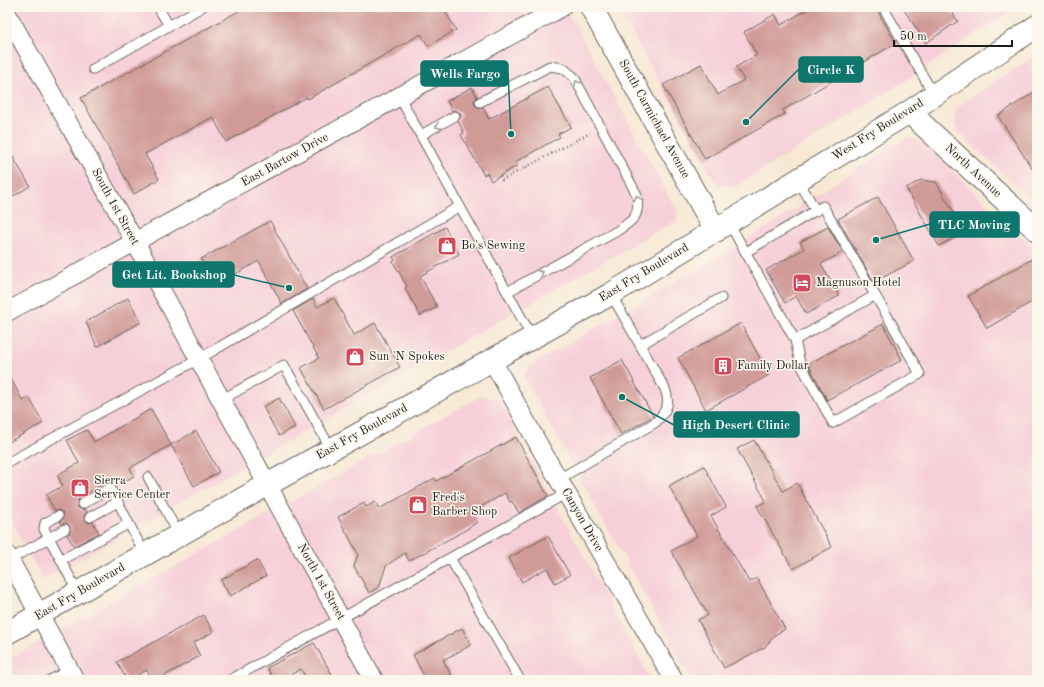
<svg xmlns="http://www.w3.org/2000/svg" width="1044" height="687" font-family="'Old Standard TT',serif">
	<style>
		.built { fill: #f6cfd8 }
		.building { fill: #d09a97 }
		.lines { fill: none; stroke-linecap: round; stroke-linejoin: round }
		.lane-casing { stroke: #69635c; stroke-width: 11 }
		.street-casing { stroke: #69635c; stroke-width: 20 }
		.secondary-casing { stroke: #69635c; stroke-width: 24 }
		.path { stroke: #69635c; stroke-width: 2.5; stroke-dasharray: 1 3; stroke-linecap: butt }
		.lane { stroke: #fff; stroke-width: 9 }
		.street { stroke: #fff; stroke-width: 18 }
		.secondary { stroke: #fff; stroke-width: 22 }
		.oneway { stroke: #999 }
		.labels { text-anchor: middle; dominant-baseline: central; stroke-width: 3; stroke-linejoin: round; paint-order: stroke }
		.street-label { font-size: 12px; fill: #1c1c1c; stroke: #fbf7ec }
		.poi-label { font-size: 12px; fill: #1c1c1c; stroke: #fbf7ec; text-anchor: start }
		.leader { fill: none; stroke: #0f766e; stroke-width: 1.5 }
		.callout-dot { fill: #0f766e; stroke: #fbf7ec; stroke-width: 1.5 }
		.callout { fill: #0f766e; stroke: #0f766e; stroke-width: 1.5 }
		.callout-label { font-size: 13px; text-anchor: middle; font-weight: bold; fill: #fff }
	</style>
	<rect width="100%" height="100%" fill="#fbf7ec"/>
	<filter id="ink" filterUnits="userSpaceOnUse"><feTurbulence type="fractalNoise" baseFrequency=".025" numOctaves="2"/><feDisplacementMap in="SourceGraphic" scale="8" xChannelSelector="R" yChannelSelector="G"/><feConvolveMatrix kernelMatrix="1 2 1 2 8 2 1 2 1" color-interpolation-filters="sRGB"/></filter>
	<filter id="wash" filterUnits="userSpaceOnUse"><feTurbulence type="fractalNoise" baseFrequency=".012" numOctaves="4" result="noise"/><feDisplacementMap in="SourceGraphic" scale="16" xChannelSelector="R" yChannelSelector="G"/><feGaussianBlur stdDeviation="0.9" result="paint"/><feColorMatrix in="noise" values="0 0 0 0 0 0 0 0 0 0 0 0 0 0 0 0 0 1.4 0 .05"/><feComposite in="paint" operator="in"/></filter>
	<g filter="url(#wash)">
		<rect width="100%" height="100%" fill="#f7e8d4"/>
		<path class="built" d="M7,7H565L677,211V220L43,580L7,513Z
			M617,7H1017L874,101L735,187L719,185L712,176Z
			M1037,54V204L959,133L954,122L956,109L969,99Z
			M906,138L916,139L927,147L1037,252V680H692L523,376L531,365L734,248Z
			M481,396L499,400L651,680H7V660Z"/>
		<g id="blocks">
			<path class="building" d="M246,7H443L456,30L428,46L421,34L308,99L307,97L226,142L213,117L145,154L159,179L134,194L81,98Z
				M811,7H875L896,43L783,110L785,114L705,159L663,85L701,64L718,95L744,80L736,67L757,55L744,32L775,14L781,25Z
				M902,7H948L958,21L926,43Z
				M472,87L477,97L474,101L475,105L479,108L483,107L489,119L548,87L571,127L558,134L560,137L515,162L517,166L491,181L487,173L484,175L461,135L464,133L458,121L461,116L460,113L455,110L452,111L447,101Z
				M1037,90V176L998,116Z
				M7,147L30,186L7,200Z
				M921,180L936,182L965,232L939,246L906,188Z
				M878,197L914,261L874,282L838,219Z
				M270,221L307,289L282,304L259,261L215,285L201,259Z
				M445,227L459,254L420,276L437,307L420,316L405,288L407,286L393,262L395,260L393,257Z
				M828,227L843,252L821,264L839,296L806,314L796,296L785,303L766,270L804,249L800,242Z
				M1032,259L1037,268V299L987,328L968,296Z
				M128,298L141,322L97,347L86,322Z
				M334,298L354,335L375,323L400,367L324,409L301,368L319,358L293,311L313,299L317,307Z
				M741,323L769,375L706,410L678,358Z
				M883,324L902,360L827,400L808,364Z
				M622,360L653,416L621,434L590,378Z
				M7,372L23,401L29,397L43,423L7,443Z
				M279,398L295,427L279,436L263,407Z
				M151,409L171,445L130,468L134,476L118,485L114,478L79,498L77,507L82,510L85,509L87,512L84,516L85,520L89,523L93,522L99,533L74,546L67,535L70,532V526L66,523L62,524L60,522L63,519V513L59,510L55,511L46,495L63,486L57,475L79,463L67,440L87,430L94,442Z
				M196,431L219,472L194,486L171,445Z
				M516,437L548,496L519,513L512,501L510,502L505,493L472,512L477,522L464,531L409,561L405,553L386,566L379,587L369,593L354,566L358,554L338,517L364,503L366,507L375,502L379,509L435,478L436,481Z
				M754,440L783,491L797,483L832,547L793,569L757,506L766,501L737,449Z
				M704,466L726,507L711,516L749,582L757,578L785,629L776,634L765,647L724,668L698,620L708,615L671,551L697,536L669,486Z
				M548,536L570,575L555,583L547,568L522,582L509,558Z
				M257,560L266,576L230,596L221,580Z
				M204,615L213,632L193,643L200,656L157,680H152L147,670L127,680L117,662Z
				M462,628L471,645L443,660L454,680H426L413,655Z
				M314,643L335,680H307L301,669L281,680H274L267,668Z"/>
		</g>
	</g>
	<g filter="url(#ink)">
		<use href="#blocks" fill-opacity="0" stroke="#69635c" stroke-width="1"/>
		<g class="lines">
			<defs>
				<path id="lane" d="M158,7L169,26
					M883,7L934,95
					M93,69L202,7
					M399,96L532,337
					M480,102L550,66L563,68L574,77L637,195C640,216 634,220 617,231L507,292
					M421,135L455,116
					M798,180L816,211
					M729,223L795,340L800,363L833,423L920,374C889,317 855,262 823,206L746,252
					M795,340L874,296
					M640,345L721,298
					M221,400L284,365L331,449
					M7,463L199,359L460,206
					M148,477L179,535
					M559,479L656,422C666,411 671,404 665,389L611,294
					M82,504L110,488L118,502
					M58,516L45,523L44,529L61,560
					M90,517L118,502L145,555
					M450,558L520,680
					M9,560L65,529
					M78,593L61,560L128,524
					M50,680L70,670
					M230,680L567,493"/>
				<path id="street" d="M7,14L135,242L374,680
					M7,312L562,7
					M492,360L541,449L674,680
					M7,555L75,680"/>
				<path id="secondary" d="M591,7L716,231
					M909,112L1037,230
					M7,633L267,485L611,294L909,112L1037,26"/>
			</defs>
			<use href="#lane" class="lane-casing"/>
			<use href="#street" class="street-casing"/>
			<use href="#secondary" class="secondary-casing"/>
			<path class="path" d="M500,176L502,180L590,133"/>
			<use href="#lane" class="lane"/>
			<use href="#street" class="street"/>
			<use href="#secondary" class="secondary"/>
		</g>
		<defs><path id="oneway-chevron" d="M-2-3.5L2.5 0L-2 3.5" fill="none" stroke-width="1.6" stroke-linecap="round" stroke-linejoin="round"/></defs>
		<g class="oneway">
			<use href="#oneway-chevron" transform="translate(577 83) rotate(-120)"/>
			<use href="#oneway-chevron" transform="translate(438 126) rotate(151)"/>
			<use href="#oneway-chevron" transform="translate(637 198) rotate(-104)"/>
			<use href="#oneway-chevron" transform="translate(541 273) rotate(-29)"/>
		</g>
	</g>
	<defs>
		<symbol id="shop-square" viewBox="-11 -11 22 22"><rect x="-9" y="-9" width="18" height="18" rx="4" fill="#d1495b" stroke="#fbf7ec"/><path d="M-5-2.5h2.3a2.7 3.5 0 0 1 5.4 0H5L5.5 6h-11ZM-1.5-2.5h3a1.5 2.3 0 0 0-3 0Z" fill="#fff"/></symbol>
		<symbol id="hotel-square" viewBox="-11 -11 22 22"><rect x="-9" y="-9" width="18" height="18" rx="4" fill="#d1495b" stroke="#fbf7ec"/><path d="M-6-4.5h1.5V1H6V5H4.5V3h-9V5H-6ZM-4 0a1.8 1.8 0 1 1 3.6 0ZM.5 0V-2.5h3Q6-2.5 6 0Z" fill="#fff"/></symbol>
		<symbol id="building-square" viewBox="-11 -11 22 22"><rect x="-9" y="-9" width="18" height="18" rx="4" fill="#d1495b" stroke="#fbf7ec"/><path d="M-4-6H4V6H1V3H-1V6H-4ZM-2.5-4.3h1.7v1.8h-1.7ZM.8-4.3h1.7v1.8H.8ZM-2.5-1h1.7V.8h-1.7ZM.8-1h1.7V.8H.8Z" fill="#fff"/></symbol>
	</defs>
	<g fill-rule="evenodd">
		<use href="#shop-square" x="436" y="235" width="22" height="22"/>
		<use href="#hotel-square" x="791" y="272" width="22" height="22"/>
		<use href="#shop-square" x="344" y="346" width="22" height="22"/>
		<use href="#building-square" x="712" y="355" width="22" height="22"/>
		<use href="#shop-square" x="69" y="477" width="22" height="22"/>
		<use href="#shop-square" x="407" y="494" width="22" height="22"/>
	</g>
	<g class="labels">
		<g class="street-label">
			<text transform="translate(654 119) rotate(61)">South Carmichael Avenue</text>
			<text transform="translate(878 130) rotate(-32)">West Fry Boulevard</text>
			<text transform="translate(285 160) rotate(-29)">East Bartow Drive</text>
			<text transform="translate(973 171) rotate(43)">North Avenue</text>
			<text transform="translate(115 207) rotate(61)">South 1st Street</text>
			<text transform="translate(644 273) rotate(-31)">East Fry Boulevard</text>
			<text transform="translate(362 432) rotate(-29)">East Fry Boulevard</text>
			<text transform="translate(582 520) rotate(60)">Canyon Drive</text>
			<text transform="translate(321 582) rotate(61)">North 1st Street</text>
			<text transform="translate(80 592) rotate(-30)">East Fry Boulevard</text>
		</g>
		<g class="poi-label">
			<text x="461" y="246">Bo's Sewing</text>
			<text x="816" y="283">Magnuson Hotel</text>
			<text x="369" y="357">Sun 'N Spokes</text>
			<text x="737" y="366">Family Dollar</text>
			<text x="94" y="481">Sierra<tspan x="94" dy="14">Service Center</tspan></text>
			<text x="432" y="498">Fred's<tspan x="432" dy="14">Barber Shop</tspan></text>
		</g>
	</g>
	<path class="leader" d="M746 122L799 69M511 134L508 73M876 240L930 224M289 288L234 275M622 397L674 425"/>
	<g class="callout-dot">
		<circle cx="746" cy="122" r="4"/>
		<circle cx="511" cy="134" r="4"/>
		<circle cx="876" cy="240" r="4"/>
		<circle cx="289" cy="288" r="4"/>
		<circle cx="622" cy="397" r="4"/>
	</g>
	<g class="callout">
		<rect x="799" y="57" width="64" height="25" rx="4"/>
		<rect x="421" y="61" width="87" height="25" rx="4"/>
		<rect x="930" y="212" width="89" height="25" rx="4"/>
		<rect x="113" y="262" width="121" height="25" rx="4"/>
		<rect x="674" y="412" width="125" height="25" rx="4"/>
	</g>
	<g class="callout-label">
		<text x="831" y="74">Circle K</text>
		<text x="465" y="78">Wells Fargo</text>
		<text x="974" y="229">TLC Moving</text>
		<text x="174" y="279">Get Lit. Bookshop</text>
		<text x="736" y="429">High Desert Clinic</text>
	</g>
	<rect width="1044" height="687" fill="none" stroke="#fbf7ec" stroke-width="24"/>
	<path d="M894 40v6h118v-6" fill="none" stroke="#1c1c1c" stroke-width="2"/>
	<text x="900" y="40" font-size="12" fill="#1c1c1c" stroke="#fbf7ec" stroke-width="3" paint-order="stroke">50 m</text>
</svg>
